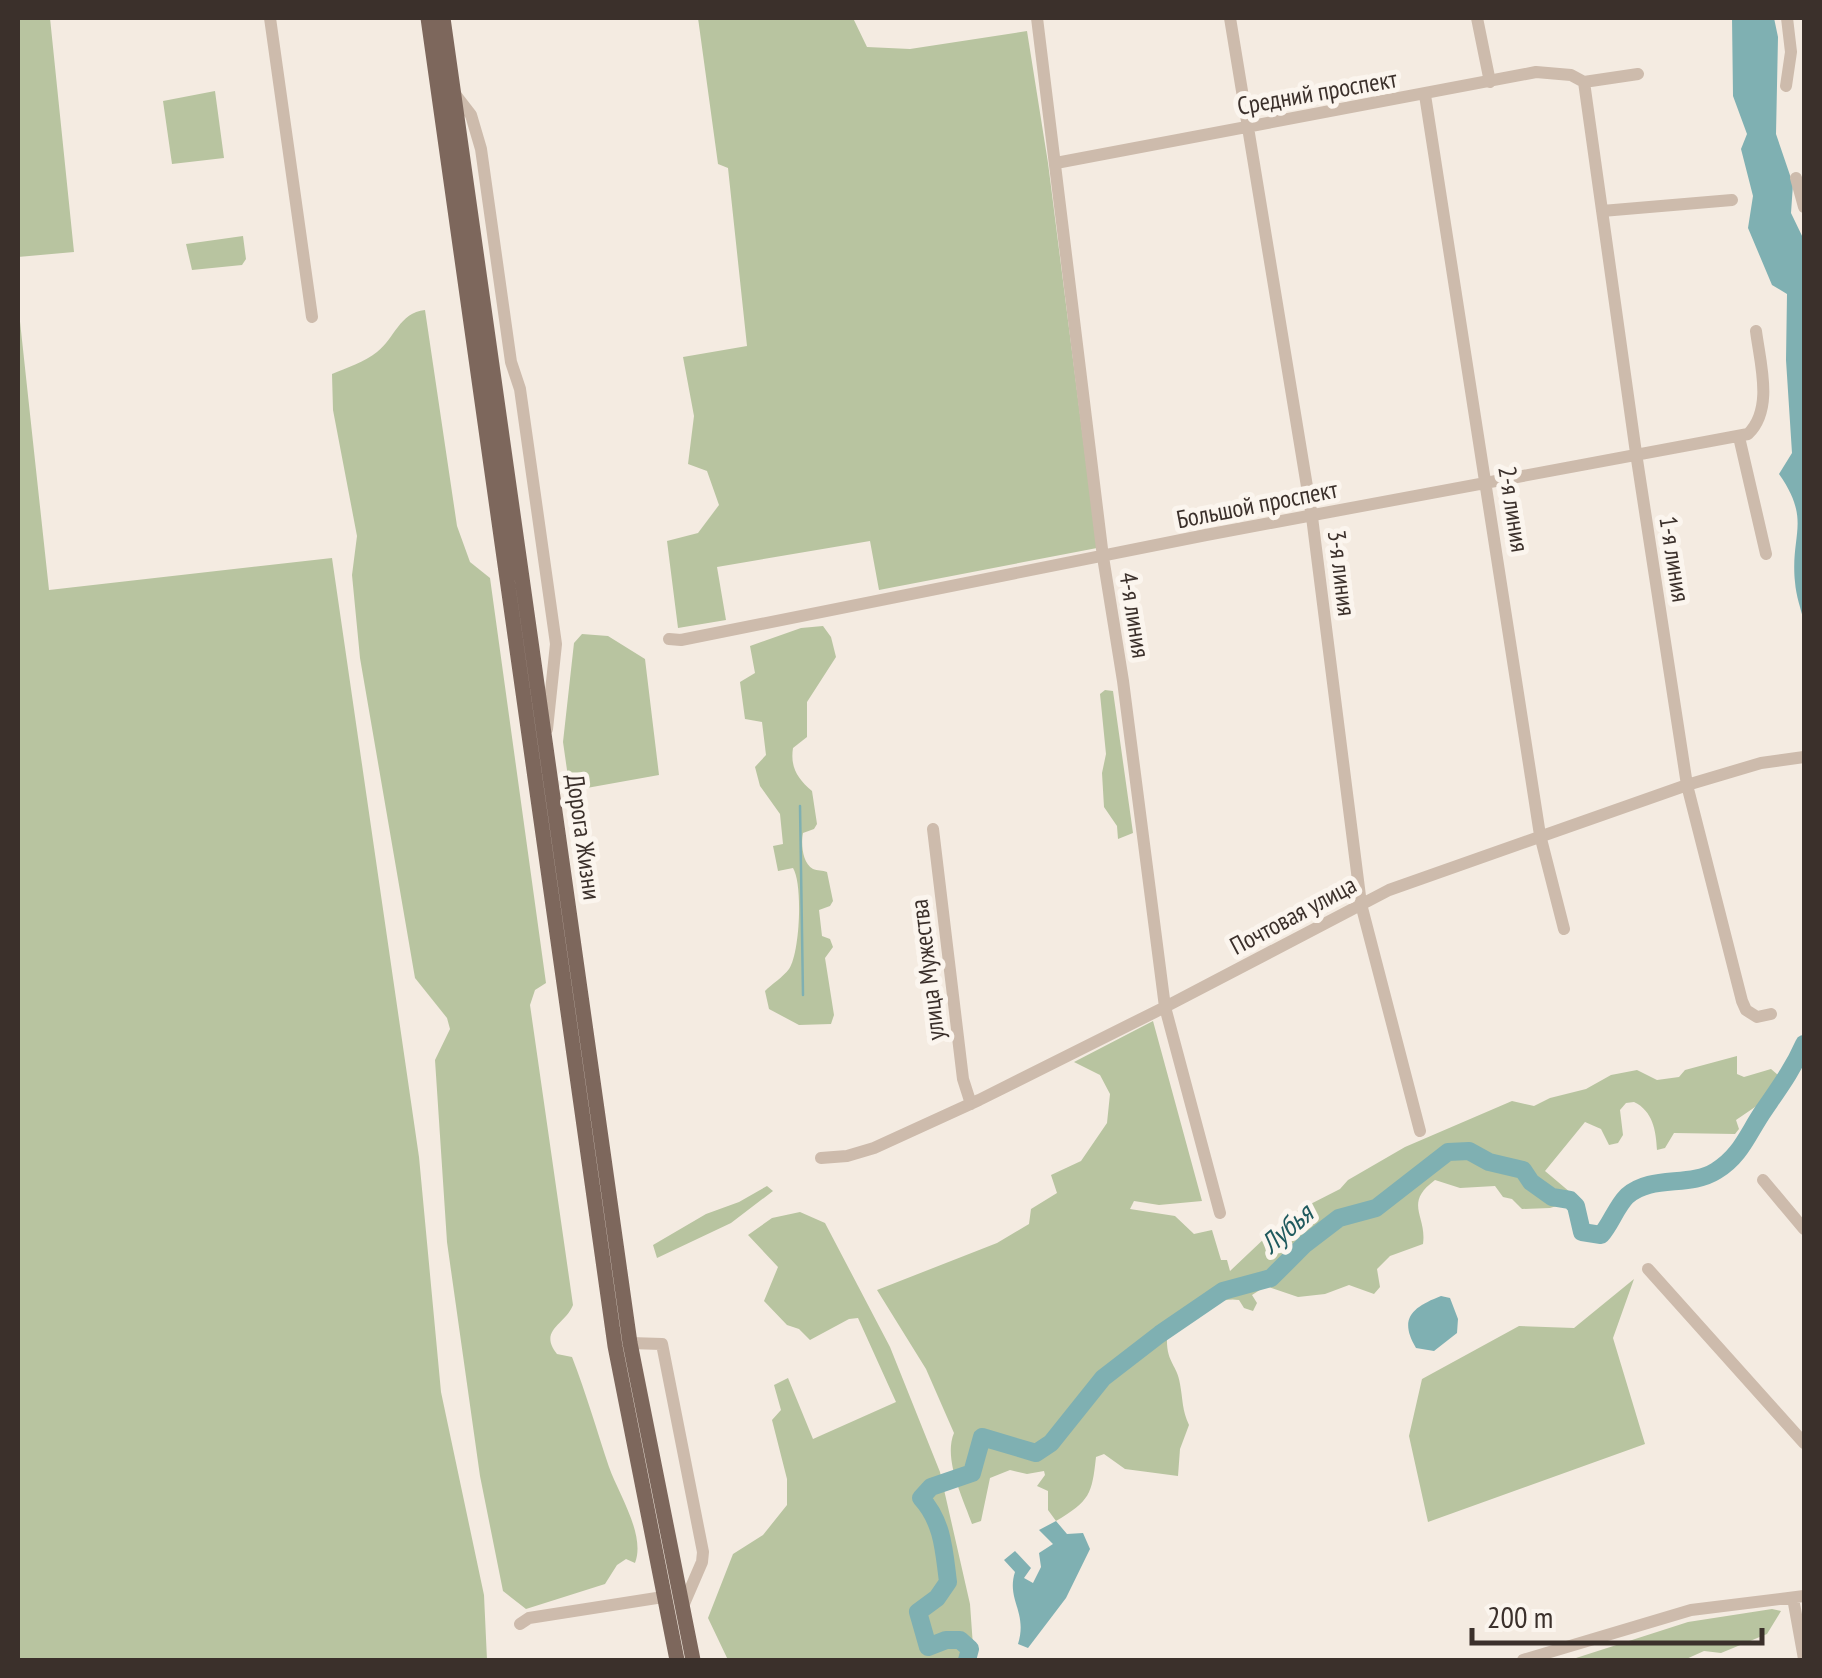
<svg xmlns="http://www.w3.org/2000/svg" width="1822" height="1678" font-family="'PT Sans Narrow',sans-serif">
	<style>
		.green { fill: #b8c4a0 }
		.water { fill: #7fb0b2 }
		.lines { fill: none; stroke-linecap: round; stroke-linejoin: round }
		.stream { stroke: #7fb0b2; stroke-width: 2.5 }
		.river { stroke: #7fb0b2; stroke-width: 18 }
		.minor { stroke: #cdbbac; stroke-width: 12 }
		.major { stroke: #7d675c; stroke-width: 15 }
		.labels { text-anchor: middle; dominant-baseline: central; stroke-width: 10; stroke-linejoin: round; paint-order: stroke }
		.street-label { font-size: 25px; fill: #3b302b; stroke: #fbf5ee }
		.water-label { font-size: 28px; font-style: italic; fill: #1f5a5e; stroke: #fbf5ee }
	</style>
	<rect width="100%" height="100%" fill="#f4ebe1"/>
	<path class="green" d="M18,18H50L74,252L18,257Z
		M698,18H853L867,47L910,49L1027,31L1048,163L1097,548L879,590L870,541L717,567L726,620L678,628L667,541L698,533L719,505L707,471L688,464L694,416L683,357L747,346L728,168L718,164Z
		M215,91L224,158L172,164L163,101Z
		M243,236L246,259L242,265L192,270L186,244Z
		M18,303L49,590L332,558L419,1157L441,1392L484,1595L487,1660H18Z
		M425,310L457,526L470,562L490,578L546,983L535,990L530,1005L573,1305C565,1325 538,1330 557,1354L572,1357C586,1393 597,1431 609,1467C618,1493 646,1535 635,1563L626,1559L617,1565L605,1584L526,1609L503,1591L480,1476L447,1242L435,1060L450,1029L447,1018L415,978L360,658L352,575L357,536L333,410L332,374C346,368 365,362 377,352C395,338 399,313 425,310Z
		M823,626L831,637L836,657L807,702V737L793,748C790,768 798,779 812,791L817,824L814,829L803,833C801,843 802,863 813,869C817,871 823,870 827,872L833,901L830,906L819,910L822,936L830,939L833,947L825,958L834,1015L831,1024L799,1025L769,1009L765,991C772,984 783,977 789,969C800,953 803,884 793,868L778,871L773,846L783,844L780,814L760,786L755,767L766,755L762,722L745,719L740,682L755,673L750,646L801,628Z
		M582,634L608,636L645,659L659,775L570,791L563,742L574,643Z
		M1105,690L1113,691L1133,833L1118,839L1117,826L1104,807L1102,773L1106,754L1100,694Z
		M1153,1021L1202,1201L1159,1205L1134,1201L1130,1209L1175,1216L1194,1234L1212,1230L1221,1260H1227L1230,1271L1289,1215L1340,1189L1348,1180L1405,1147L1512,1101L1534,1106L1550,1098L1586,1089L1611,1075L1637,1070L1657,1080L1679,1077L1685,1070L1737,1056V1074L1744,1077L1771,1069L1778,1075L1758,1105L1736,1120L1739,1129L1735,1134L1674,1133L1665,1148L1657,1150C1656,1131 1653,1111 1634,1102L1626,1103L1620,1110L1623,1135L1618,1143L1609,1145L1601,1129L1585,1122L1545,1171L1577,1198L1581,1215L1574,1216L1570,1207L1563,1204L1550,1208L1522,1209L1512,1199L1503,1197L1495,1186L1460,1188L1435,1180C1403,1204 1427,1215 1423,1244L1390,1256L1377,1269L1380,1287L1374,1294L1349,1285L1325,1294L1298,1297L1266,1286L1252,1295L1257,1303L1253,1311L1244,1308L1239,1300C1212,1295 1188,1324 1167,1337C1166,1363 1177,1364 1180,1384C1183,1400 1182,1410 1189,1425L1180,1449L1178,1476L1125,1469L1104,1454L1096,1457C1092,1494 1090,1501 1056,1521L1048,1510V1491L1037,1486L1045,1475L1044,1471L1027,1474L1010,1470L990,1478L981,1521L972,1524C963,1498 943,1459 954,1433L926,1369L877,1290L997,1243L1029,1224L1031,1209L1057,1193L1051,1175L1081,1161L1107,1123L1110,1094L1100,1075L1074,1062Z
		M767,1186L773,1191L731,1223L657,1258L653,1245L706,1214L739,1202Z
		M800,1212L825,1223L890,1347L940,1472L970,1604L974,1660H728L708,1618L733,1554L763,1535L787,1505V1479L772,1420L781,1410L774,1385L788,1378L813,1439L896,1402L858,1318L849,1319L810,1340L799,1329L787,1325L764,1301L778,1267L748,1235L772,1218Z
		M1634,1279L1613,1338L1645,1444L1428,1522L1409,1436L1422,1379L1519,1326L1574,1328Z
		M1772,1609L1781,1611L1767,1634L1721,1653L1704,1651L1684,1660H1578L1576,1658L1688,1622Z"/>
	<path class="water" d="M1732,18H1774L1778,37L1776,134L1793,184L1791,213L1804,240V622C1801,609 1796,596 1795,582C1790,534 1812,521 1779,474L1792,453L1786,360L1787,294L1772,285L1748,228L1753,196L1741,149L1747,134L1733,96Z
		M1441,1296L1450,1298L1458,1319L1457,1333L1434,1351L1416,1348C1398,1318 1413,1307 1441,1296Z
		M1056,1521L1067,1534L1083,1533L1090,1549L1066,1598L1028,1648L1018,1644C1028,1612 1006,1600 1015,1572L1004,1560L1015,1551L1031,1568L1024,1578L1033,1583L1041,1567L1039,1553L1053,1544L1039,1530Z"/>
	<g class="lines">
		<path class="stream" d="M800,806L803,995"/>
		<path class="river" d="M967,1660L970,1649L960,1640H946L928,1647L918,1612L937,1598L948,1582C944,1551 943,1522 921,1498L931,1487L972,1473L982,1437L1036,1453L1051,1443L1103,1378L1160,1334L1223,1291L1271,1278L1305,1244L1339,1218L1376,1208L1448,1152L1469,1151L1489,1162L1523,1170L1531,1182L1552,1197L1570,1200L1576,1206L1582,1232L1601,1235C1611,1224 1616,1207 1627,1196C1652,1174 1689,1188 1716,1171C1741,1156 1748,1133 1764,1110C1779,1088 1793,1069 1804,1044"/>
		<path class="minor" d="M270,18L312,317
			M1037,18L1103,557L1123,681L1165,1007L1220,1213
			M1230,18L1312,517L1361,904L1420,1131
			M1477,18L1490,82
			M1584,82L1636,453L1687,785L1742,1001L1746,1010L1757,1017L1771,1014
			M1584,82L1638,74
			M1786,86L1791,52L1787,18
			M454,93L471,115L481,149L511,362L520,389L556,644L547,729
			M1425,95L1540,835L1564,929
			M1056,163L1536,72L1571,75L1584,82
			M1796,178L1804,207
			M1602,211L1732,200
			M1739,437L1766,554
			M669,639L681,640L1206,535L1748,434C1774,409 1760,363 1756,331
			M933,829L963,1079L971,1104
			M821,1158L847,1156L874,1148L979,1100L1165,1007L1389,890L1687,785L1761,763L1804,757
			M1763,1180L1804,1229
			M1648,1269L1804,1443
			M630,1343L662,1344L703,1552L702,1562L683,1606
			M1793,1598L1804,1659
			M520,1624L529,1618L663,1597
			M1523,1660L1691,1610L1804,1596"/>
		<path class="major" d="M428,18L615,1346L677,1660
			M443,18L630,1343L693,1660"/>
	</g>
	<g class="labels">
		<g class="street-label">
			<text transform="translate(1317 92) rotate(-10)">Средний проспект</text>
			<text transform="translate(1257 504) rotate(-11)">Большой проспект</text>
			<text transform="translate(1514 509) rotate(81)">2-я линия</text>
			<text transform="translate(1675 559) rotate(81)">1-я линия</text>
			<text transform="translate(1342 573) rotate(83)">3-я линия</text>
			<text transform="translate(1135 615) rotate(81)">4-я линия</text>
			<text transform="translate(584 837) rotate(82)">Дорога Жизни</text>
			<text transform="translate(1293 915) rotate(-28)">Почтовая улица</text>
			<text transform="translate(927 970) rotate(-97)">улица Мужества</text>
		</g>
		<g class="water-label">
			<text transform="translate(1286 1228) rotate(-41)">Лубья</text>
		</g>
	</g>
	<rect width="1822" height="1678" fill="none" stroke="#3b302b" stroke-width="40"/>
	<path d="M1472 1628v15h290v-15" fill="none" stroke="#3b302b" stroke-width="5"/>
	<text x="1487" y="1628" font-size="30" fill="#3b302b" stroke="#fbf5ee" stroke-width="8" paint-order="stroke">200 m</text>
</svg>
